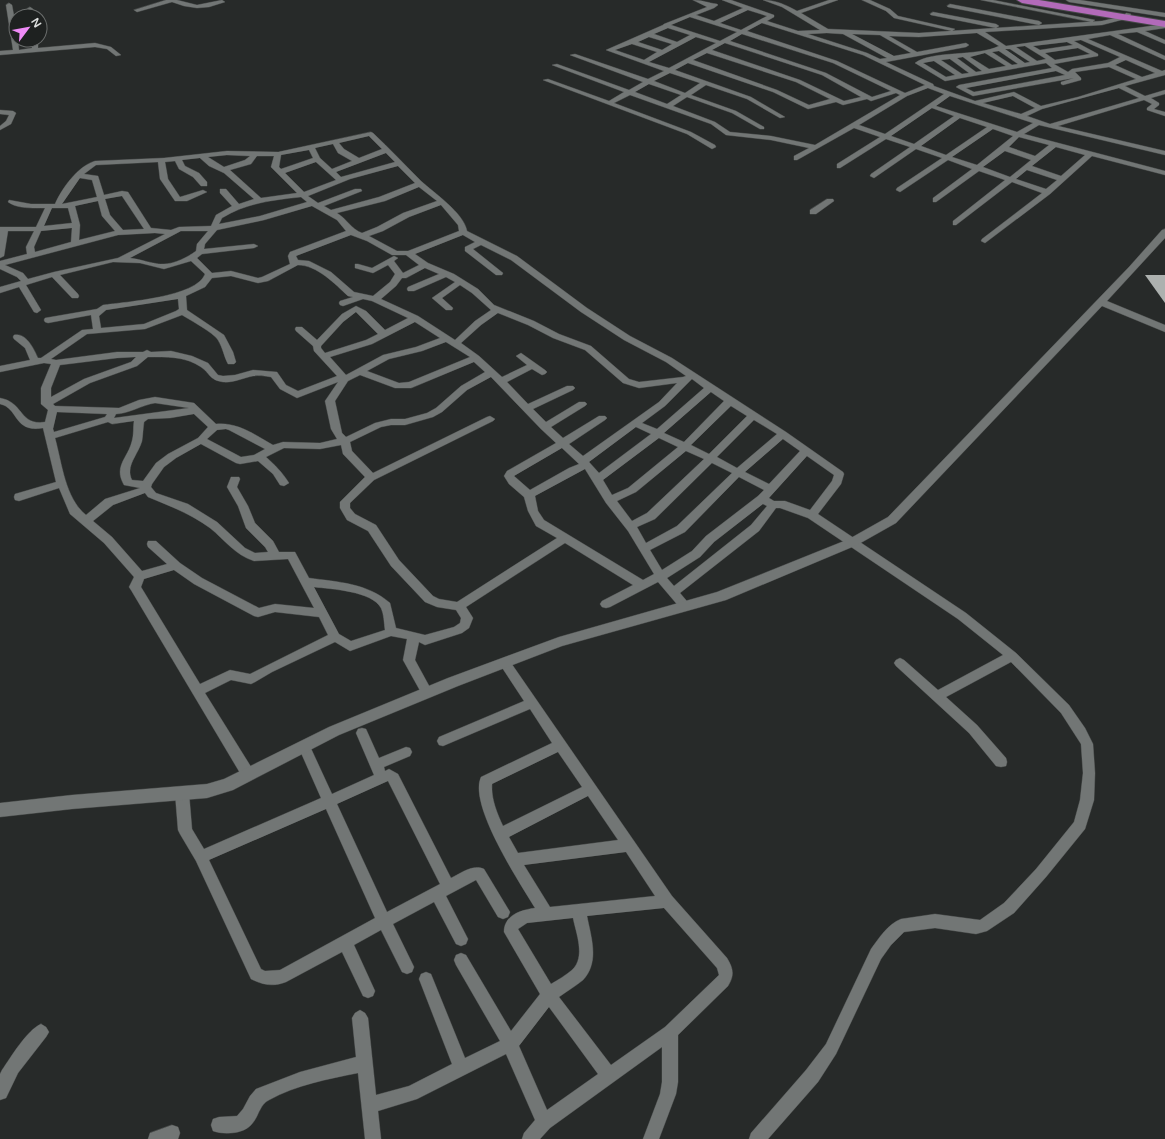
<svg xmlns="http://www.w3.org/2000/svg" width="1165" height="1139" font-family="'Varela Round',sans-serif">
	<style>
		.building { fill: #adb1af }
		.lines { fill: none; stroke-linecap: round; stroke-linejoin: round }
		.minor-casing { stroke: #454847; stroke-width: 1 }
		.tertiary-casing { stroke: #454847; stroke-width: 1 }
		.trunk-casing { stroke: #454847; stroke-width: 2 }
		.minor { fill: #727675; fill-rule: evenodd }
		.tertiary { fill: #727675; fill-rule: evenodd }
		.trunk { fill: #b26ab9; fill-rule: evenodd }
	</style>
	<rect width="100%" height="100%" fill="#272a29"/>
	<path class="building" d="M1145,275H1165V303Z"/>
	<g class="lines">
		<defs>
			<path id="minor" d="M166,0H177L197,5L222,0L225,2L209,7L197,8L184,6L172,2L137,12L134,10Z
				M693,0C703,0 708,3 717,4L718,5L714,8L696,15L714,21L743,8L722,0H731L774,15V17L767,21L798,31L820,30L782,7L763,0C776,0 786,5 797,11L829,0H838L801,13L828,29L919,33L1102,21L1124,16L1126,13L1131,14L1129,18L1102,25L985,32L1006,46L1165,24V28L1145,31L1165,40V44L1137,32L1118,34L1165,56V60L1110,35L1088,39L1162,71L1165,70V75L1125,86L1145,96L1165,90V94L1151,98L1159,103V105L1154,109L1165,112V116L1147,110V108L1152,104L1144,100L1058,126L1165,151V155L1039,125L1024,134L1165,171V175L1092,156L1050,194L985,243L981,241L982,239L1042,193L1012,182L956,225H953V221L1005,180L979,171L936,202H933V198L972,169L948,160L900,192L896,190L897,188L942,158L916,149L874,178L870,176L871,174L910,147L886,139L840,168H837V164L880,137L854,128L797,160H794V156L809,148L771,140L726,135L711,124L630,95L614,103L691,132L715,145L716,147L712,149L687,134L543,80L548,79L609,101L624,92L552,65L557,64L629,90L643,82L570,55L575,54L648,79L664,71L606,50L663,25L664,24L707,7ZM748,10L767,16L741,30L720,23ZM690,17L737,32L720,41L671,25ZM762,23L863,55L925,85L905,93L837,61L747,31ZM668,28L690,35L677,42L654,34ZM827,33L843,34L887,58L880,59L867,53L808,34ZM977,33L999,46C977,57 932,50 915,63L945,81L1046,63L1052,68L959,85L956,87L973,96L1074,78L1061,82V84L1063,85L1081,80V78L1075,72L1109,67L1136,79L1078,97L1041,106L1014,92L975,101L934,86L933,84L886,62L966,47L969,45L966,43L917,52L889,36L919,37ZM742,34L833,63L891,91L872,97L826,73L730,41ZM852,34L880,35L911,53L894,56ZM649,37L672,44L662,50L638,42ZM696,37L716,43L669,68L649,62ZM1081,40L1120,57L1108,63L1072,69L1068,72L1054,64L1098,56V54L1074,41ZM1067,42L1073,45L1040,50L1033,46ZM725,43L822,75L861,97L844,101L800,80L712,50ZM632,44L657,52L644,60L615,50ZM1025,46L1046,59L1037,61L1016,47ZM1078,48L1090,54L1055,60L1045,53ZM1005,49H1010L1030,62L1025,63ZM999,51L1018,64L1012,65L992,52ZM707,53L796,82L830,99L809,105L777,90L693,60ZM985,53L1006,66L989,69L970,57ZM963,57L982,71L976,72L957,58ZM950,59L969,73L962,74L941,60ZM1126,60L1155,73L1142,77L1115,65ZM934,61L955,75L946,77L923,63ZM688,63L773,92L808,109L836,102L843,105L867,99L871,101L896,93L900,95L815,145L771,136L730,132L715,122L673,106L687,97L732,113L760,129H764V127L736,111L691,95L706,85L747,99L780,118L785,117L751,97L675,70ZM1056,71L1065,75L974,92L966,88ZM670,73L700,83L685,93L654,81ZM649,84L681,95L667,104L635,92ZM928,88L944,94L885,134L859,125L907,96ZM1119,88L1139,98L1050,124L1027,116L1042,109ZM950,96L1033,123L1017,132L936,106ZM1013,96L1035,108L1021,114L983,103ZM932,108L954,116L914,144L891,136ZM960,118L987,127L946,155L921,146ZM993,129L1013,136L977,165L952,157ZM1019,137L1049,145L1035,156L1009,147ZM1056,147L1085,155L1061,176L1032,166ZM1005,151L1031,160L1010,177L983,167ZM1027,170L1057,180L1046,189L1016,179Z
				M862,0H870L890,9L898,16L955,29L952,31L894,18L886,11Z
				M981,0H993L1095,20L1092,22Z
				M1066,0H1080L1165,13V17L1069,2Z
				M9,3L12,5L16,27V40H18L19,50L32,48V40H38V48L95,43L111,47L121,55L116,56L107,49L95,47L0,55V51L13,50L6,5Z
				M950,4L1039,21L1042,23L1039,25L948,7L947,6Z
				M30,7L33,9L35,16H29L27,9Z
				M933,12L996,24L999,26L996,28L931,15L930,14Z
				M0,110L13,111L16,113L11,124L0,130V126L6,121L9,115L0,114Z
				M371,132L373,133C390,149 405,165 421,181C434,193 464,213 467,231L517,256L587,308L630,336L672,358L786,432L843,472L844,474L841,484L818,514L966,613L1016,653L1069,705L1085,728L1093,744L1095,773L1094,800L1085,829L1046,877L1014,913L987,931L976,934L935,928L904,932L891,945L881,959L836,1054L818,1082L768,1139H749L751,1133L806,1070L826,1044L871,949C879,938 888,924 901,919L935,914L980,920L1004,903L1036,869L1074,822L1080,800L1083,773L1081,744L1061,713L1011,662L946,697L977,725L1006,758L1007,762L1006,766L1001,767L996,766L969,733L896,666L894,663L896,660L900,658L904,660L938,690L1003,655L958,619L808,518L780,508H776L759,531L680,593L691,606L689,609L685,610L681,609L658,582L610,607L606,608L602,607L600,604L602,601L633,585L565,543L466,607L473,618L469,628L462,633L425,645L419,642L415,660L433,693L431,696L427,698L423,696L403,660L407,639L391,636L350,651L335,642L272,672L255,682L251,684L231,680L205,693L253,770L254,774L253,778L248,780L243,778L131,590L129,587L134,577L104,543L70,514L59,488L19,501L15,500L14,497L15,494L56,482L43,428C13,433 19,408 0,404V398C24,402 19,426 45,422L48,410L41,404V388L51,364L44,363L0,372V366L30,360L25,348L14,339L13,337L14,335C26,332 34,349 38,358H41L82,330L93,329L91,315L48,323L45,322L44,320L45,318L97,309L103,305C125,302 197,297 205,274L191,261L164,269L140,263L113,262L60,275L78,294L79,296L78,298H72L52,277L26,285L41,310L37,313L34,312L19,287L0,293V287L21,281L17,277L0,269V261L27,254L26,247L34,231H8L4,256L0,258V227H36L45,208C34,208 17,209 8,202L9,200L31,204H55C62,188 78,166 95,161L164,158L227,151L278,152ZM369,136L382,149L359,158L344,149L339,143ZM333,144L338,153L352,161L332,169L320,158L315,148ZM309,150L313,158L281,169L279,167L281,155ZM386,153L395,162L341,177L336,172ZM227,155L250,156L245,160L224,167L208,157ZM257,156H274L271,167L297,193L261,198L230,170L251,164ZM200,158L209,166L224,173L254,199L239,204L226,189H220V193L232,206L216,215L211,226L179,227L171,230L151,228L128,192L122,191L104,195L98,176L84,174L96,165L158,162L160,179L175,201H187L207,192L203,190L180,197L168,179L165,162L175,161L179,169L193,177L201,186H207V182L199,173L185,166L182,160ZM316,162L336,180L304,192L285,173ZM398,166L415,183L379,197L331,210L324,206L362,191L361,189H355L318,203L308,196L350,179ZM80,178L92,180L97,197L62,204ZM419,187L437,201L403,213L377,227L362,233C351,229 347,219 337,213L385,201ZM122,196L144,229L123,230L110,215L105,199ZM301,197L307,202L260,216L219,224L222,218C246,203 273,200 301,197ZM98,201L102,216L115,231L79,240L80,225L75,206ZM441,205L458,225L459,231L408,251H397L369,236L383,231L409,217ZM312,206L337,220L346,231L290,252L288,256L290,264L262,277L258,278L231,271L212,273L197,258L202,254L254,248L258,246L254,244L204,249L205,244L217,230L264,220ZM52,208H68L72,223L44,226ZM72,228L71,242L35,252L34,247L41,231ZM181,231H208L197,244L196,251C188,257 174,264 164,264C156,265 140,259 130,258ZM155,233L165,234L118,258L54,272L28,279L23,273L5,265L118,235ZM351,235L367,241L392,255H406L419,265L403,273L394,261L398,258L394,256L372,268L358,264H355V268L373,273L388,265L395,274L390,282L373,296L354,292L331,272L309,261L298,260L296,256ZM463,235L475,242L465,247V251L496,275H502L503,273L473,249L481,245L511,260L581,312L624,340L666,362L686,376L683,377L639,382L629,379L591,346L559,334L534,321L494,305L478,289L454,274L428,263L415,254ZM298,265C317,265 335,284 348,296L353,297L340,301L339,303L340,305L343,306L363,299L372,301L408,318L385,330L366,311L356,306L342,314L317,340L302,327H296L295,329L296,331L313,346L314,351L337,376L298,391L286,385L277,372L253,370L235,375L223,376L218,375L208,363L192,356L171,351L151,352L147,350L143,352H117L56,360L51,359L87,334L145,329L182,315C190,320 214,333 218,340C223,348 224,357 228,364H234L236,362L233,352L224,335L187,310L186,296L205,287L212,278L231,276L258,283L268,281ZM425,268L439,274L408,287L407,289L408,291H414L446,277L455,282L432,298L446,310H452L453,308L442,298L460,285L472,293L491,310L475,321L455,340L418,316L381,299L396,286L402,278H406ZM178,299L179,309L176,311L144,324L101,328L99,316L106,310ZM356,312L378,334L366,340L325,353L321,348V346L343,322ZM498,313L528,325L553,338L585,350L623,383L639,388L677,383L659,402L583,456L569,444L605,420L607,418L605,416H599L563,438L551,427L585,406L587,404L585,402H579L546,422L533,409L573,390L575,388L573,386H567L528,404L507,382L532,369L542,375L545,374L547,372L545,370L521,353L516,356L527,365L502,377L479,356L461,343L481,325ZM415,322L440,338L416,347L383,355L346,375L330,357L372,344ZM446,342L470,357L409,382L399,383L367,371L389,359L422,351ZM136,357L131,362L84,379L51,397V388L60,365L117,358ZM148,357C166,357 185,356 201,367C210,373 209,380 223,382C233,383 243,378 253,376C259,375 265,376 271,377L280,389L297,398L338,382L325,401L331,429L337,439L320,443L283,442L273,445C255,435 238,422 216,424L194,403L155,397L139,400L119,408L55,406L53,404L90,383L137,366ZM474,362L485,372L461,386L436,408L427,413L405,419H391L375,423L346,437L342,433L335,401L348,381L360,375L395,388H411ZM491,377L541,429L556,443L507,471L504,476L509,484L524,497L528,511L536,526L557,538L457,602L439,599L433,596L399,560L376,525L355,514L350,508V503L374,480L493,421L495,419L490,416L487,417L373,473L352,451L350,442L381,427L391,425H405L433,417L442,412L467,390ZM692,379L704,388L657,429L642,423L665,406ZM711,392L724,401L684,442L664,433ZM155,403L189,408L114,418L116,414C128,414 142,405 155,403ZM731,406L747,416L709,454L691,445ZM57,412L107,414L105,417L54,432L53,429ZM194,414L208,427L198,438L168,454L156,463L143,481L132,480C125,466 138,455 142,441C143,435 143,428 144,422L148,419L170,418ZM754,420L777,434L737,468L717,457ZM134,421C133,428 134,434 132,441C128,458 113,466 124,485L140,488L105,499L86,515C65,498 62,463 55,438L108,422L112,424ZM636,427L651,434L599,473L589,462ZM226,429L229,430L265,449L254,455L241,457L207,439L217,430ZM659,438L678,447L628,488L612,495L603,480ZM783,439L800,451L769,484L745,472ZM201,444L236,463L240,464L258,461L273,474L280,485L284,486L289,483C282,472 275,465 266,457L284,448L320,449L341,445L343,454L365,477L340,502V508L347,520L368,531L391,566L425,602L437,607L456,610L461,618L460,623L454,627L425,635L396,628L390,603C367,583 338,582 309,578L295,552H279L273,541L255,523L248,506L237,487L240,479L239,477H231L227,487L238,506L246,528L265,547L268,552L255,553L245,548L217,522L188,504L156,493L151,487L152,484L164,467L176,458ZM562,448L579,464L569,468L530,490L514,476ZM686,451L704,459L647,513L632,521L617,501L636,492ZM807,456L834,475L832,481L810,510L785,501H774L769,498ZM712,463L732,473L677,526L646,543L637,527L655,519ZM585,469L606,503L628,531L654,574L643,580L544,520L538,511L535,496ZM739,477L764,490L758,496L706,536L692,551L662,570L650,550L685,532ZM145,493L148,497C170,506 191,514 210,528C225,540 235,555 254,561L288,559L314,608L275,604L259,608L202,578L180,563L156,541H148L147,544L148,547L167,564L142,571L112,537L93,521L113,505ZM763,504L767,506L751,525L674,586L667,578L700,557L714,542ZM174,570L194,584L254,616L258,617L275,612L319,617L328,635L250,674L230,670L200,684L141,587L144,579ZM314,587C331,589 372,591 381,608C384,614 384,623 385,630L351,641L339,634Z
				M827,199H833L834,201L816,214H810V210Z
				M505,658L509,660L672,896L727,958C733,968 735,975 728,986L678,1035V1082L676,1094L659,1139H643L660,1094L662,1082V1047L550,1128L540,1139H522L524,1133L535,1120L506,1054L417,1099L378,1111L381,1139H365L358,1073C328,1079 296,1085 269,1100C259,1105 259,1117 251,1125C243,1134 224,1135 213,1131L211,1125L213,1119L219,1117L237,1116L243,1109L250,1096L256,1089L300,1072L356,1057L352,1018L355,1013L360,1010L365,1013L368,1018L376,1095L409,1086L452,1064L419,979L421,974L426,972L431,974L465,1058L500,1041L456,965L454,960L456,955L461,953L466,955L511,1031L540,994L504,932C504,915 521,910 535,908C520,883 468,805 481,777L552,743L530,709L443,746L439,745L437,741L439,737L524,701L499,663L501,660ZM558,752L582,787L503,826C497,813 491,799 492,784ZM588,796L618,840L518,853L509,837ZM626,852L655,896L550,907L524,865ZM664,908L717,968L719,975L665,1027L611,1065L559,997C567,991 576,986 583,980C600,962 591,937 587,916ZM573,918C576,933 586,957 572,970C566,975 558,980 551,984L518,929L527,923ZM549,1007L598,1074L547,1110L519,1046Z
				M362,728L366,729L379,758L406,747L410,748L412,752L410,756L384,767L385,771L389,769L398,774L451,878C461,873 473,864 484,869L510,912L508,917L503,919L498,917L476,880L446,896L468,939L466,944L461,946L456,944L434,902L393,924L414,967L412,972L407,974L402,972L381,930L354,945L375,991L373,996L368,998L363,996L342,952L286,982C273,987 263,985 251,979L196,861L180,834L178,830L175,793L177,789L182,787L187,789L189,793L192,829L204,849L321,798L298,746L300,742L304,741L308,742L332,794L374,775L356,733L358,729ZM388,781L440,884L387,912L337,804ZM326,809L375,918L280,970L265,971L261,969L209,860Z
				M41,1024L46,1027L49,1032L46,1037L18,1073L6,1098L0,1100V1074L2,1070C11,1057 27,1030 41,1024Z
				M172,1125L178,1127L180,1133L178,1139H148L150,1133Z"/>
			<path id="tertiary" d="M1165,229V238L1107,301L1165,325V332L1102,306L896,523L857,545L726,600L562,646L458,686L339,735L233,790L207,798L72,809L0,817V803L72,795L207,784L224,779L329,727L448,678L559,637L717,592L849,539L888,517L1129,267L1162,230Z"/>
			<path id="trunk" d="M1017,0H1039L1165,21V27L1022,3Z"/>
		</defs>
		<use href="#minor" class="minor-casing"/>
		<use href="#tertiary" class="tertiary-casing"/>
		<use href="#trunk" class="trunk-casing"/>
		<use href="#minor" class="minor"/>
		<use href="#tertiary" class="tertiary"/>
		<use href="#trunk" class="trunk"/>
	</g>
	<g transform="translate(28 28) rotate(58)"><circle r="19" fill="#1e2120" stroke="#6a6d6c"/>
	<path d="M0-3L7 15L0 10L-7 15Z" fill="#ef8bf7"/>
	<text y="-6" font-size="11" font-weight="bold" text-anchor="middle" fill="#dddfde">N</text>
	</g>
</svg>
